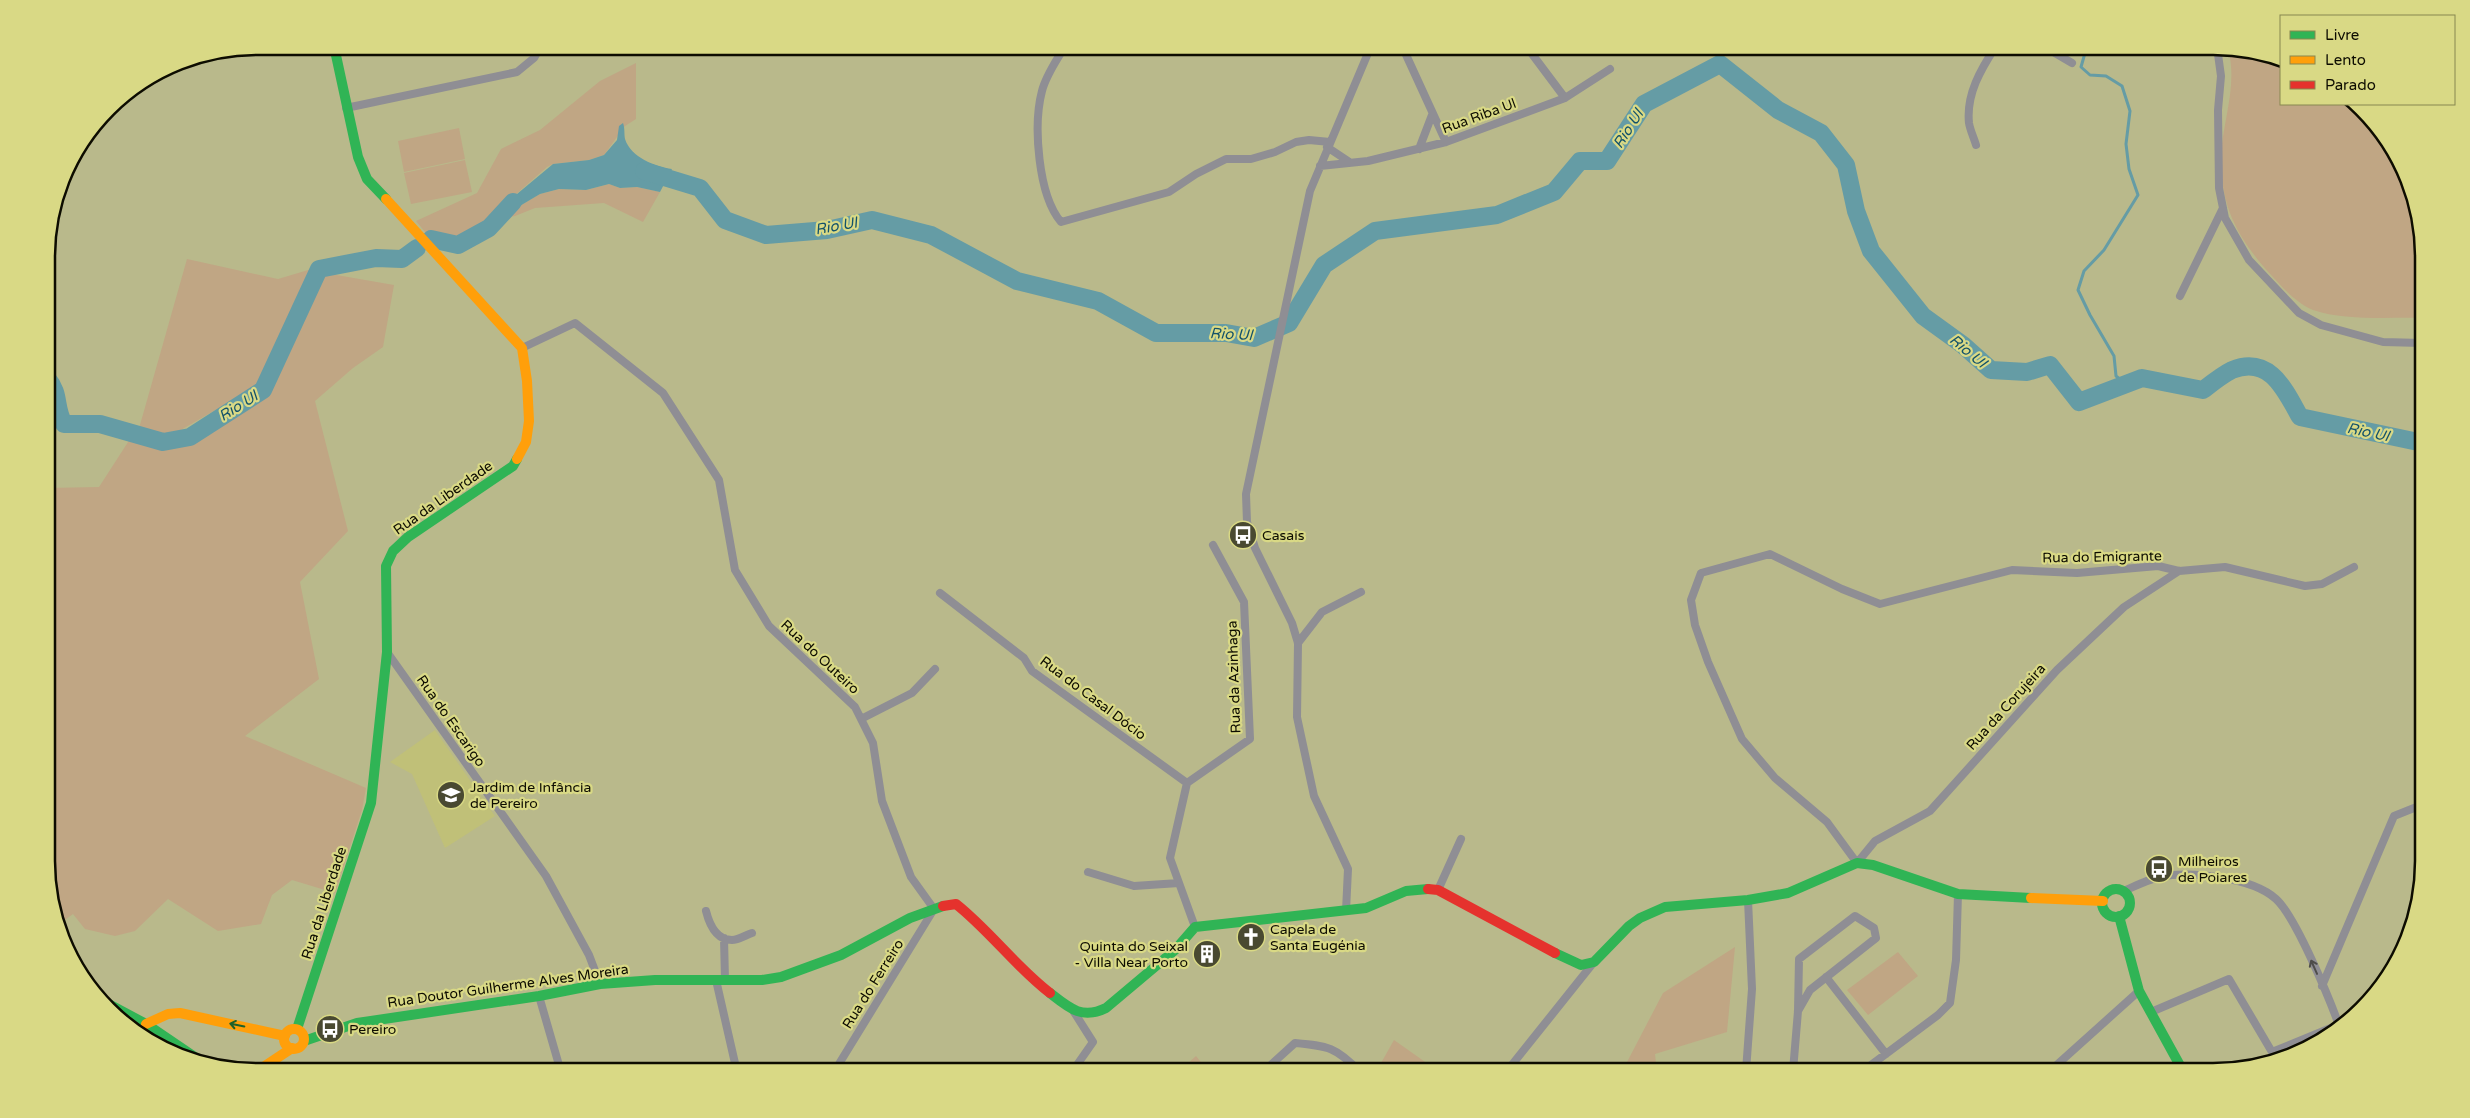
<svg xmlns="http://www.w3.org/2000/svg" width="2470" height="1118" font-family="'Varela Round',sans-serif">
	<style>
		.built { fill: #c0c078 }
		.green { fill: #c0a684 }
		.water { fill: #659ca5 }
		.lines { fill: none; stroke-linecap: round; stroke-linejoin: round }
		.stream { stroke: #659ca5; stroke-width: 3 }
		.river { stroke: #659ca5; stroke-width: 18 }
		.street { stroke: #8f8e94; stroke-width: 8 }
		.fast { stroke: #30b455; stroke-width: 10 }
		.slow { stroke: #ff9f0a; stroke-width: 10 }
		.jam { stroke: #e5322d; stroke-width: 10 }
		.oneway { stroke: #4e4d4a }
		.oneway2 { stroke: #1e602a }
		.labels { text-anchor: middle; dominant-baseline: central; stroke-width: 4.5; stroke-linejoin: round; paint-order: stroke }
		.street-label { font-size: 14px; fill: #0d0c00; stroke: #d9d985 }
		.poi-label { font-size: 14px; fill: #0d0c00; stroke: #d9d985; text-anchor: start }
		.water-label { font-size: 15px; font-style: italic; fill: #13526a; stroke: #d9d985 }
		.rim { fill: none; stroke: #0d0c00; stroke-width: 2.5 }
	</style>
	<rect width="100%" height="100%" fill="#b9b98b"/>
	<path class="built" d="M435,730L495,816L445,848L412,774L390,762Z"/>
	<path class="green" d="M2228,49L2281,60V104H2355L2380,129L2408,176L2422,229V318C2389,317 2344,321 2313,310C2296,303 2284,289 2272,276C2238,239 2220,207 2221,155C2223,120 2238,84 2228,49Z
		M636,63V119L625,126L604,155L589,160L553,164L547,167L505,204L499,218L540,194L559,189L586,190L609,184L620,188L637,187L660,192L643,222L604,203L535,208L515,216L498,219L489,228L458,245L431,239L416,221L477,193L501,149L540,130L600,81Z
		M459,128L465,159L404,172L398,141Z
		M465,160L472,192L411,204L404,173Z
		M187,259L278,279L315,268L257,386L167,438L138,432Z
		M325,273L394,285L383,347L353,368L315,401L348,531L300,582L319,679L245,736L366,788L362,810L335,893L292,880L272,895L261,924L218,931L168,899L135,931L115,936L85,929L73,914L58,925L48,889L47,488L99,487L130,439L163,447L190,442L266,396Z
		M1735,947L1727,1032L1655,1054L1657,1071H1620L1626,1064L1663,993Z
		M1898,952L1918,976L1868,1015L1847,990Z
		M1394,1040L1438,1071L1376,1072Z
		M1196,1056L1209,1072H1178Z"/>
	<path class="water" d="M623,123C625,128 624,134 625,139C631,158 655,166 672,169L660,192L637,187L620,188L609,184L586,190L559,189L540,194L498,219L505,204L553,164L589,160L604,155L617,140L619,126Z"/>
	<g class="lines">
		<path class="stream" d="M2087,46L2081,67L2090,75L2106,76L2122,86L2130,111L2126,144L2129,169L2138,195L2104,250L2084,271L2078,290L2090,315L2114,356L2116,376L2126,384"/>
		<path class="river" d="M644,171L700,188L725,220L766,235L827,230L872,220L931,235L1017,281L1098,301L1156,333H1226L1254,338L1289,323L1324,265L1375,231L1497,215L1554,192L1580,161H1607L1644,104L1720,64L1778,110L1821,133L1846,165L1856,211L1871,251L1923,316L1963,345L1991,370L2027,372L2050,365L2079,402L2142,378L2203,390C2212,383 2222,375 2232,370C2270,355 2285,390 2300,417L2423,443
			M431,239L458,245L489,228L513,202
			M47,378C61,395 54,406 64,424H100L163,442L190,437L263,390L319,269L376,258L402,259L417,248"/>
		<path class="street" d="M1065,46C1057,60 1046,75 1042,91C1033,125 1038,195 1061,222L1169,192L1196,174L1226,159H1251L1275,152L1296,142L1309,140L1330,142
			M1402,46L1446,142
			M1526,46L1565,98
			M2043,46L2072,63
			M2217,47L2221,76L2218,110L2219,188L2225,218L2249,260L2299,313L2321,325L2383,342L2422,343
			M346,108L517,72L534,58L541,46
			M1976,145C1974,138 1970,130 1969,123C1966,94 1981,69 1996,46
			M1327,147L1348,161
			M1419,149L1432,115
			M1320,166L1368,161L1446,142L1565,98L1610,69
			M2180,296L2223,208
			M522,348L575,323L663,393L719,480L735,570L769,626L855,707L873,743L882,801L911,877L934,909L834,1072
			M2179,571L2124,607L2057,670L1930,811L1875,841L1857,863L1827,822L1775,778L1742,739L1708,662L1695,625L1691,600L1701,573L1770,554L1842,589L1880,604L2012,570L2077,573L2158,566L2179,571L2225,567L2305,586L2322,584L2354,567
			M940,593L1024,658L1032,671L1187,783
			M1298,643L1322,612L1361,592
			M387,652L546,876L589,955L600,984
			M861,719L912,693L935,669
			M1088,872L1134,886L1179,883
			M1438,890L1461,839
			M2124,891C2135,886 2147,880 2159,877C2190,871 2252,877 2276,899C2296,917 2330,1000 2340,1028
			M706,911C709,923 716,940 732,940C738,940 746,935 752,933
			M1346,911L1348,869L1314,796L1297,717L1298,643L1292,623L1255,548L1247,522L1246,494L1310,191L1371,46
			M1195,927L1170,858L1187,783L1250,739L1244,602L1213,545
			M724,938L725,980
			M1826,977L1886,1054
			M716,980L737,1072
			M2322,986L2394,816L2424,804
			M539,996L561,1072
			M2151,1012L2229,979L2272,1052L2338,1025
			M1507,1071L1594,962
			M1746,1071L1752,989L1748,900
			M1793,1071L1798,1011L1799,959L1855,916L1874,928L1876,938L1810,990L1798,1011
			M1863,1071L1938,1015L1950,1003L1956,960L1958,894
			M2050,1071L2139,991
			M1072,1072L1093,1042L1074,1012
			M1263,1072L1295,1043C1328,1046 1336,1047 1360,1072"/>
		<path class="fast" d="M334,46L358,157L367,179L386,199
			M2102 903a14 14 0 1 1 28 0a14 14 0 1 1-28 0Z
			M2119,916L2139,991L2183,1071
			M1555,953L1581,965L1594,962L1629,926L1640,918L1665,907L1748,900L1788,893L1857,863L1873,865L1958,894L2031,898
			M1050,993C1069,1008 1082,1020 1106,1008L1175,950L1195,927L1366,908L1406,891L1428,889
			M99,999L146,1024L199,1060
			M297,1029L371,803L387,652L386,566L393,551L408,537L513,466L517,459
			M304,1041L357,1023L539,996L600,984L655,980H762L781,977L841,955L910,918L943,906"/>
		<path class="slow" d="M386,199L522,348L527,381L529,421L526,442L517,459
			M2031,898L2103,901
			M146,1024L168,1014L180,1013L285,1036
			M284 1039a10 10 0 1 1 20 0a10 10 0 1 1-20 0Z
			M256,1072L292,1048"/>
		<path class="jam" d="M1428,889L1438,890L1555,953
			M943,906L956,904C990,931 1016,967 1050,993"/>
	</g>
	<defs><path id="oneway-shaft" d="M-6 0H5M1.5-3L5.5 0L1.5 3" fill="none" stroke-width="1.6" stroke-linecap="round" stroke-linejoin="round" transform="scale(1.25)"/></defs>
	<use class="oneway" href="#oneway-shaft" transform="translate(2314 967) rotate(-114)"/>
	<use class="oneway2" href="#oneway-shaft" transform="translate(237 1025) rotate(-168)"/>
	<defs>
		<symbol id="bus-disc" viewBox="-11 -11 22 22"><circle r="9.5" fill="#494931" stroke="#d9d985"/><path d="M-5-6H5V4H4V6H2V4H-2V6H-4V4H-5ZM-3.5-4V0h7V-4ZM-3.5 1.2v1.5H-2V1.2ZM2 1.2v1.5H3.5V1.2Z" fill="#fff"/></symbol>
		<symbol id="school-disc" viewBox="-11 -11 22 22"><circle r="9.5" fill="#494931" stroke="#d9d985"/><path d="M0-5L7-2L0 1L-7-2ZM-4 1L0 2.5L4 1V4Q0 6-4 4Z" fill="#fff"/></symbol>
		<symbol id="church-disc" viewBox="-11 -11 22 22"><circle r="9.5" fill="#494931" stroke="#d9d985"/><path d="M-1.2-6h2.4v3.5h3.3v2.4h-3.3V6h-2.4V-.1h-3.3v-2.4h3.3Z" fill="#fff"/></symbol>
		<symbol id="building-disc" viewBox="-11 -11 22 22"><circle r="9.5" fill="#494931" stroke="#d9d985"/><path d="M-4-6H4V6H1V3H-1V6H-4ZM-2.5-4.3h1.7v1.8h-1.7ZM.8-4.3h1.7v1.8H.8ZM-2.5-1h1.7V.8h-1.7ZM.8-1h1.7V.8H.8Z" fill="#fff"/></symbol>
	</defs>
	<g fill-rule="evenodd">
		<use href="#bus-disc" x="1227" y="519" width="32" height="32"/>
		<use href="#school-disc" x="435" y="779" width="32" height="32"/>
		<use href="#bus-disc" x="2143" y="853" width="32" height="32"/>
		<use href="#church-disc" x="1235" y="921" width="32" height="32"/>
		<use href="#building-disc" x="1191" y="938" width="32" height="32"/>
		<use href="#bus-disc" x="314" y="1013" width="32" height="32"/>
	</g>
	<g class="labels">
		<g class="street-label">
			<text transform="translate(1479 116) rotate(-20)">Rua Riba Ul</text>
			<text transform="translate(443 498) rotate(-35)">Rua da Liberdade</text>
			<text transform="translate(2102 557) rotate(-1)">Rua do Emigrante</text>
			<text transform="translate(820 657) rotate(43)">Rua do Outeiro</text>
			<text transform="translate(1234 677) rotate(-92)">Rua da Azinhaga</text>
			<text transform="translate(1093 698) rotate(37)">Rua do Casal Dócio</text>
			<text transform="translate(2006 707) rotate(-48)">Rua da Corujeira</text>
			<text transform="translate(451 721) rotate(55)">Rua do Escarigo</text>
			<text transform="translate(324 903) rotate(-72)">Rua da Liberdade</text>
			<text transform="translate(873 984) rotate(-58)">Rua do Ferreiro</text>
			<text transform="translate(508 986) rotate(-8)">Rua Doutor Guilherme Alves Moreira</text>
		</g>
		<g class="poi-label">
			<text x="1262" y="535">Casais</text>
			<text x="470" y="787">Jardim de Infância<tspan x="470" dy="16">de Pereiro</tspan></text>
			<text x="2178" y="861">Milheiros<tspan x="2178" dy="16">de Poiares</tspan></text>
			<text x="1270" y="929">Capela de<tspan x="1270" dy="16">Santa Eugénia</tspan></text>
			<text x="1188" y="946" text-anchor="end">Quinta do Seixal<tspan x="1188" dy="16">- Villa Near Porto</tspan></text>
			<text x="349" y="1029">Pereiro</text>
		</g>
		<g class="water-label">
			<text transform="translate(1628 129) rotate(-57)">Rio Ul</text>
			<text transform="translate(836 226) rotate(-10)">Rio Ul</text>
			<text transform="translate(1231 334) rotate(3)">Rio Ul</text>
			<text transform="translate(1968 351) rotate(40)">Rio Ul</text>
			<text transform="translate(238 406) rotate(-32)">Rio Ul</text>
			<text transform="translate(2368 432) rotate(12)">Rio Ul</text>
		</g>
	</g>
	<path d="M0 0H2470V1118H0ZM257 55H2213A202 202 0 0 1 2415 257V861A202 202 0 0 1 2213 1063H257A202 202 0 0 1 55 861V257A202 202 0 0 1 257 55Z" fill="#d9d985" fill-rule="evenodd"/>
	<path class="rim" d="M257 55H2213A202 202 0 0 1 2415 257V861A202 202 0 0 1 2213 1063H257A202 202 0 0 1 55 861V257A202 202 0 0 1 257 55Z"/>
	<rect x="2280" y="15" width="175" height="90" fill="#d9d985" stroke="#878750"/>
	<rect x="2290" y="31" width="25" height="8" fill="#30b455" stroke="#878750"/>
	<text x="2325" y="40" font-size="15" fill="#0d0c00">Livre</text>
	<rect x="2290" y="56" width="25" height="8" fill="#ff9f0a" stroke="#878750"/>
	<text x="2325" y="65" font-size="15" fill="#0d0c00">Lento</text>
	<rect x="2290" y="81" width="25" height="8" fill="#e5322d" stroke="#878750"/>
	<text x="2325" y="90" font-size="15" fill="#0d0c00">Parado</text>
</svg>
